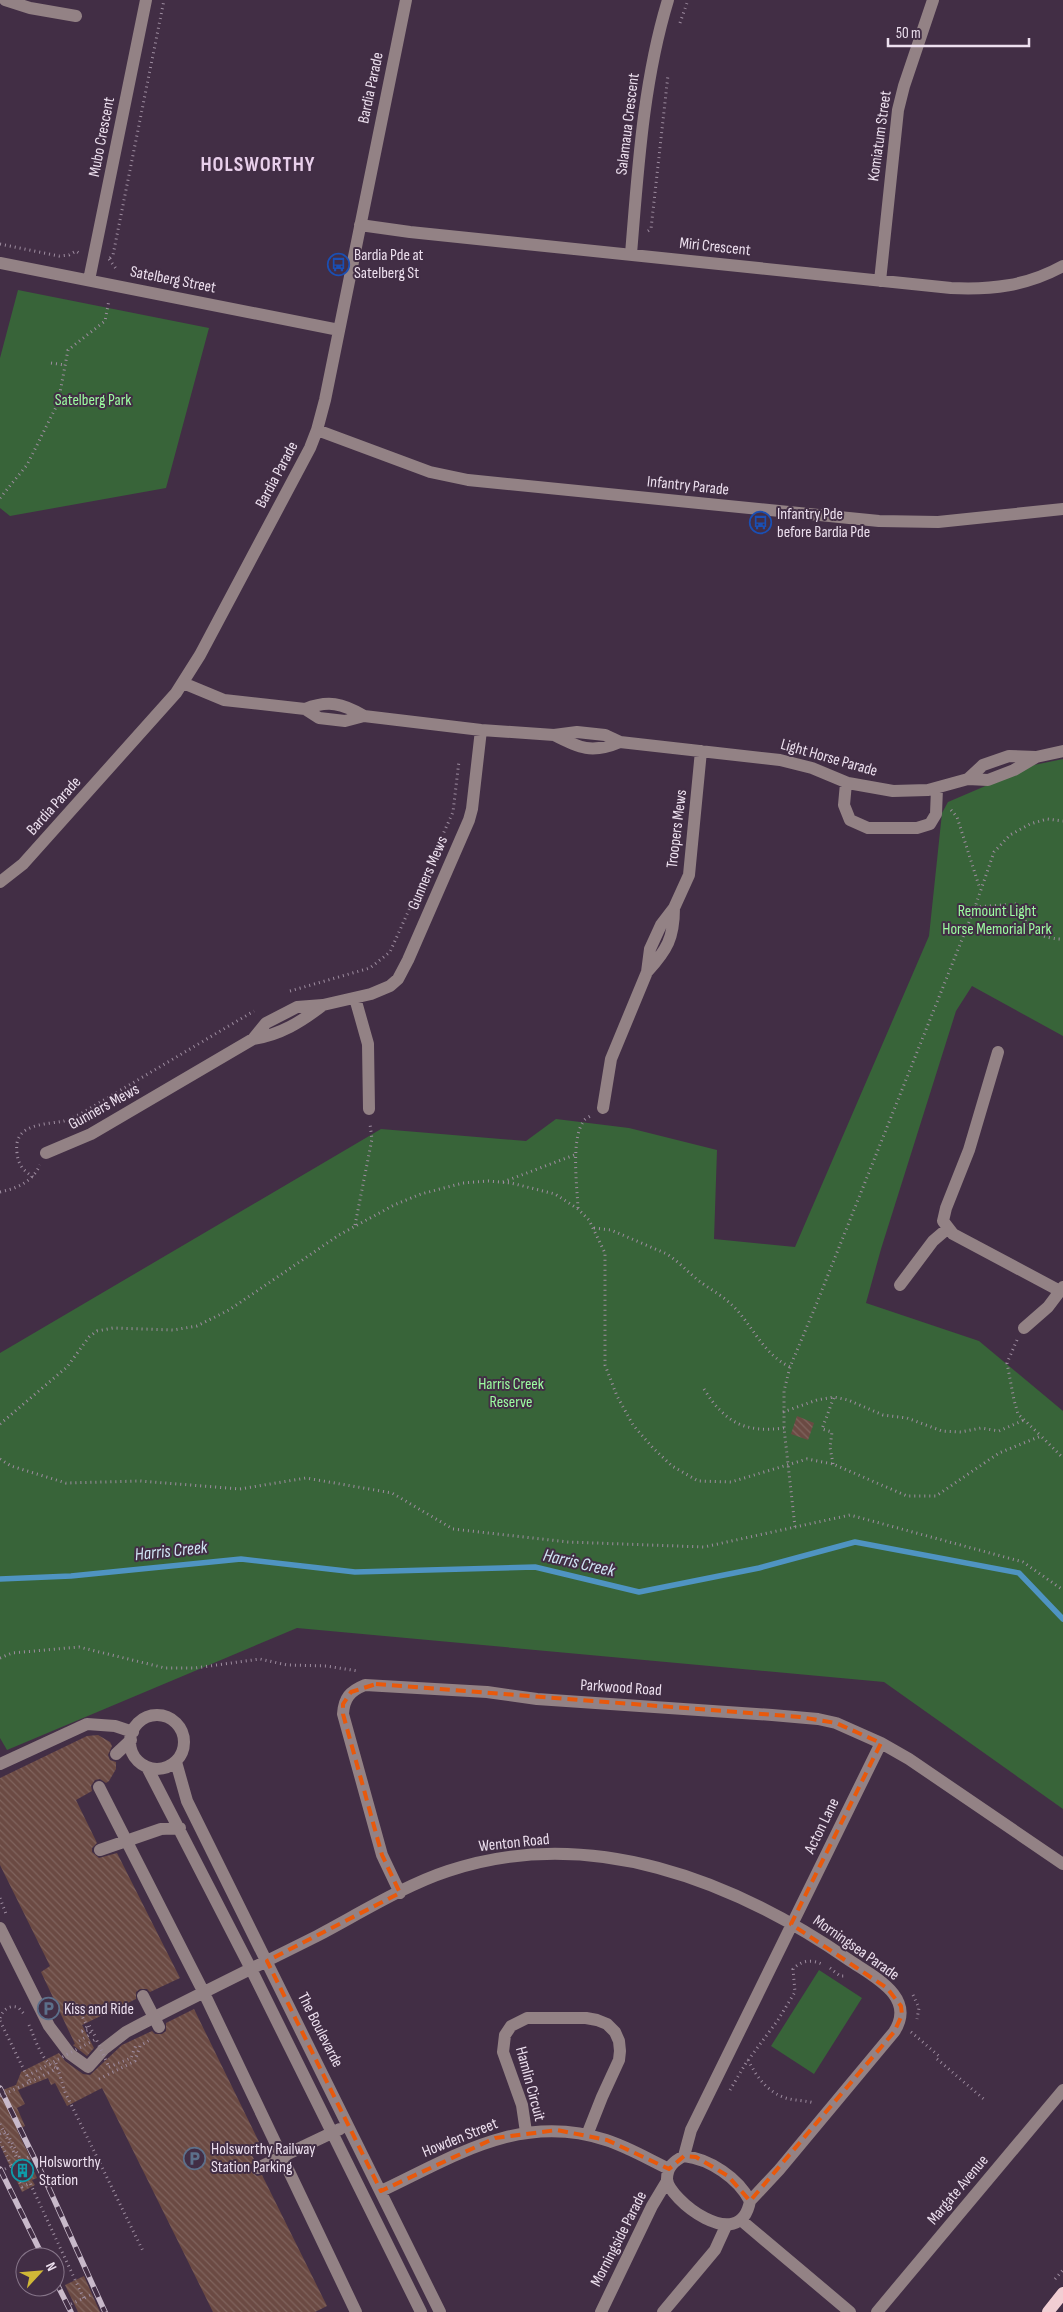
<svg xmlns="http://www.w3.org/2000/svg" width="1063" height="2312" font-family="'Sofia Sans Condensed',sans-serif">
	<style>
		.green { fill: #386439 }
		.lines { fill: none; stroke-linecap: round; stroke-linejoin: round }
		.stream { stroke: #4f94c2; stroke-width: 5.5 }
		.building { fill: url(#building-back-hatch) }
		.path { stroke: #9e8da0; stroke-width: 3; stroke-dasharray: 1 4; stroke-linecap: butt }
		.minor { stroke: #938285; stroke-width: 12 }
		.major { stroke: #f1ced3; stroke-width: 12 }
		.rail-casing { stroke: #c8b9ca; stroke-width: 5.5 }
		.rail { stroke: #422e45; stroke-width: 4; stroke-dasharray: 11; stroke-linecap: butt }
		.path-bridge { stroke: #9e8da0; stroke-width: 3; stroke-dasharray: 1 4; stroke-linecap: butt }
		.minor-bridge { stroke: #938285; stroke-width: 12 }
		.marked { fill: none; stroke: #e8590c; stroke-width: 4; stroke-dasharray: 10 6; stroke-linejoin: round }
		.labels { text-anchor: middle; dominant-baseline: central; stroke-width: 4; stroke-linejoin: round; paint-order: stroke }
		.street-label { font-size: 16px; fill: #ede0ef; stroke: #422e45 }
		.poi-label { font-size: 16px; fill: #ede0ef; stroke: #422e45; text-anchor: start }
		.park-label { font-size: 16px; fill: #9cfca0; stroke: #422e45 }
		.water-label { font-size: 18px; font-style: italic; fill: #cfe3f3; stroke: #422e45 }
		.district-label { font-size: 21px; font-weight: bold; letter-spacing: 1px; fill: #e8cfeb; stroke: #422e45 }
	</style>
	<defs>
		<pattern id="building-back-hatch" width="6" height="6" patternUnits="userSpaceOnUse" patternTransform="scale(1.25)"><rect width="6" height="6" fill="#6b4a43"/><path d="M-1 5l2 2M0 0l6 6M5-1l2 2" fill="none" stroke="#80645e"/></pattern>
	</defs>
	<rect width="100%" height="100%" fill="#422e45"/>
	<path class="green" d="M18,290L209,328L166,488L10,516L0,508V358Z
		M1063,759V1036L972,986L956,1011L881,1249L866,1303L979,1341L1063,1411V1809L884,1682L297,1628L7,1750L0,1738V1353L381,1129L526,1141L556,1119L629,1128L717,1150L714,1239L795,1247L929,936L942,813L948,802L1034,765Z
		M819,1970L862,1998L814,2074L771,2046Z"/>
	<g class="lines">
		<path class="stream" d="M0,1579L71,1576L241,1559L355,1572L535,1567L639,1592L759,1568L855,1542L1019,1573L1063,1619"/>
	</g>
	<path class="building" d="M797,1416L814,1423L808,1440L791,1434Z
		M98,1735L110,1742L112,1746L108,1755L110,1760L116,1762V1769L109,1781L106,1783L100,1779L95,1780L91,1786L92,1791L76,1800L97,1843L92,1848V1852L99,1858L117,1853L180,1978L150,1992L147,1989H140L136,1992V1999L82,2025L94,2048L87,2056L73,2045L75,2044L41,1972L50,1966L0,1865V1778L87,1736Z
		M194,2009L259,2142L248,2148L255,2161L251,2164V2171L257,2176L262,2175L327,2306L315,2312H213L102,2088L67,2106L55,2083L51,2085L48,2078L18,2090L25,2104L17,2108L25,2126L17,2130L31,2159L29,2161L37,2178L32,2180L35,2185L22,2192L0,2145V2091L16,2085L21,2072L59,2053L65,2061L83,2074L90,2075L122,2045L152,2031L155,2034H162L166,2031V2023Z
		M84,2276L100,2312H78L65,2285Z"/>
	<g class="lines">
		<path class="path" d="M680,23L688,0
			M648,231L651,229L668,75
			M0,244L59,256L69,255L76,251L79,253
			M110,258L113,255L164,0
			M109,259L117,270
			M51,363L65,365
			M0,498L27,465L58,403L68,350L105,321L109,300
			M951,810L957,817L980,889
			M975,907L1016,904C1027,926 1035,939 1063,939
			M290,991L370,968L390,952L453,812L459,761
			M33,1177C24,1171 18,1165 17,1153C13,1123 44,1125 64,1121C70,1119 76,1116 82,1113L254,1011
			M503,1182L577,1154
			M0,1192C18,1188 32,1182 40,1165
			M578,1208C577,1186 571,1140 583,1122C584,1119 589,1117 592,1115
			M355,1225L372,1139L370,1124
			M594,1228L611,1230L667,1254C679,1262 688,1272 699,1281C710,1289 723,1296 733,1306C753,1326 763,1354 790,1367
			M1017,1340L1007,1363L1014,1400L1018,1414L1041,1436
			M704,1389C725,1423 745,1433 784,1428
			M783,1412L817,1400L834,1397L848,1400L883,1415L907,1418L942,1431L961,1432L981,1428L999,1431L1024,1420
			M0,1424L67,1367L89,1337L97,1331L113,1328L173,1330L197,1326L229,1310L339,1235L394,1205L421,1194L463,1183L488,1181L511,1183L555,1194L578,1209L589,1220L605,1253V1365L617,1396L633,1425L653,1448L672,1466L698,1481L731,1482L807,1459L833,1464L907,1496H936L999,1453L1041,1436L1063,1458
			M0,1459L11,1466L66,1483L140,1481L240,1489L306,1478L392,1493L453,1529L568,1542L704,1547L850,1515L1023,1562L1063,1590
			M833,1464L830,1447L832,1432L822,1429L834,1397
			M795,1527L784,1428V1391L790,1367L816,1305L975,907L994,852L1010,835L1030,824L1047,819L1063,821
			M0,1658L12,1653L79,1647L165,1668H195L260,1659L287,1665L326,1666L358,1671
			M0,1898L6,1914
			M830,1968L840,1976H845
			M913,1995L919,2008L917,2019
			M76,2004L89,2030
			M0,2018C3,2009 11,2004 19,2008L24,2014
			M0,2021L27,2076
			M29,2025C35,2038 42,2064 57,2068
			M82,2031L89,2025L96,2038
			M911,2032L939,2056
			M79,2041L91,2034L89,2030L81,2032
			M937,2059L986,2101
			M748,2060C756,2075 765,2090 783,2097C793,2101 804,2100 814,2103
			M56,2063L65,2092L143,2251
			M109,2067L131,2058L136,2045
			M99,2079L135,2061L140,2046L151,2039
			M30,2082L58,2068
			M730,2090L746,2063L778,2020L795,1992L793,1969C802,1960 812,1959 824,1965
			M0,2124L25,2175L28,2174
			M0,2142L22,2187L30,2183L84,2299
			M5,2169L29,2157
			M1055,2279L1063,2270
			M71,2304L93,2294"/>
		<path class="minor" d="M5,0L30,8L76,16
			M360,225L410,232L951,288C991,290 1027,286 1063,266
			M631,254C638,169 643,82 668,0
			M0,263L339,330
			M89,280L146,0
			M880,281L898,110L904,86L933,0
			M317,430L430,472L468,480L879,521L938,522L1063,509
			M183,683L224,700L305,709L319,718L345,721L364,716L481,730L554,735L577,732L605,735L620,742L780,760L812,768L848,783L893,791L928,790L968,779L988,780L1014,770L1036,757
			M305,709C328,700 342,703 364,716
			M554,735C579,748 592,754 620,742
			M968,779L983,765L1009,756L1036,757L1063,751
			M846,783L844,805L850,820L868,828H917L930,824L936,814L937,788
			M0,882L23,864L176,693L200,655L310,448L317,430L325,400L406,0
			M647,972C667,950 674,938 674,908
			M355,998L368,1044L369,1109
			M253,1039C280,1035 301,1022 323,1005
			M998,1052L969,1150L946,1208L943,1221L953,1234L1060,1291
			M603,1108L611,1059L647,972L650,949L661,925L674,908L689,875L701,751
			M46,1153L91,1134L253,1039L266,1023L297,1007L323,1005L371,994L390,986L398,979L408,960L469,820L472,809L481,730
			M900,1285L933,1241L947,1229
			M1024,1328L1048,1307L1063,1287
			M130 1742a27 27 0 1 1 54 0a27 27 0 1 1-54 0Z
			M116,1754L131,1740
			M176,1762L187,1801L440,2312
			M0,1764L87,1724L115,1726L133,1732
			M147,1767L251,1969L421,2312
			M99,1787L204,1993L356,2312
			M100,1850L161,1829L180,1828
			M400,1893L382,1855L343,1714C344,1698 350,1691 365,1685L487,1692L537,1699L772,1715L818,1719L836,1723L881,1743L909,1759L1063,1864
			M0,1928L49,2026L70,2054L88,2067L104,2049L126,2032C189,1999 253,1968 317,1936C357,1915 405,1885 448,1871C589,1824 733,1880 849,1960C874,1977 917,1997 894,2032L779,2170L750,2201
			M526,2132L522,2105L503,2052L505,2035L511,2026L527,2018H586L597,2020L607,2024L615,2032L619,2041L620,2051L619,2060L602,2097L587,2135
			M684,2156L691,2130L881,1743
			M684,2156C710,2159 738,2178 750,2201C740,2256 668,2199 667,2179C667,2167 674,2161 684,2156Z
			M258,2168L340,2129
			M381,2191C455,2156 521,2112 606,2140C628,2147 648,2159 669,2169
			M742,2221L850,2312
			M601,2312L652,2206L667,2181
			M663,2312L715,2250L726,2226
			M877,2312L1063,2090"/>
		<path class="major" d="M1048,2312L1063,2293"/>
		<defs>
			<path id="rail" d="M0,2088L47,2184L105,2312
				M0,2169L43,2257
				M55,2280L71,2312"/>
		</defs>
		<use href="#rail" class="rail-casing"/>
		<use href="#rail" class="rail"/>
		<path class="path-bridge" d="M0,2096L30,2082L27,2076L96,2039L108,2065
			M0,2134L6,2131L28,2174"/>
		<path class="minor-bridge" d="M143,1996L159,2027"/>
	</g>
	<path class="marked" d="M376,1684L800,1717L836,1723L881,1743L791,1924L887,1988L901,2006L902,2015L894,2032L750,2201L728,2176L696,2157L684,2156L669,2169L607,2140L557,2130L495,2138L381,2191L267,1961L400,1893L382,1855L343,1714V1704L351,1692Z"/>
	<defs>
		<symbol id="bus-ring" viewBox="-11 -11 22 22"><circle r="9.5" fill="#422e45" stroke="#1a4fb4" stroke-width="1.5"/><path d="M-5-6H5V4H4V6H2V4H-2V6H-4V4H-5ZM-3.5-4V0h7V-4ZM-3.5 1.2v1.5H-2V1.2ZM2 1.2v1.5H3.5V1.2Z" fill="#1a4fb4"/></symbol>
		<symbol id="parking-ring" viewBox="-11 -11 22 22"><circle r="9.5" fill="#422e45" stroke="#5c6f8a" stroke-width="1.5"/><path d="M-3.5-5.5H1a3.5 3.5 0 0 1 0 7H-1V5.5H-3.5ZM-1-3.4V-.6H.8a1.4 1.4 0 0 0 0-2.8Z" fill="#5c6f8a"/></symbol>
		<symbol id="building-ring" viewBox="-11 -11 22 22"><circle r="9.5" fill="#422e45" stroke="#0f9aa8" stroke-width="1.5"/><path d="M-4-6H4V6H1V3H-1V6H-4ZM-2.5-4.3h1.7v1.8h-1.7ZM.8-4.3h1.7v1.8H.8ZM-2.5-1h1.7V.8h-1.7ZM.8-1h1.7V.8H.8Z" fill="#0f9aa8"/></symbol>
	</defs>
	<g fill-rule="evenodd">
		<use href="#bus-ring" x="326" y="252" width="25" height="25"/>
		<use href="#bus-ring" x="748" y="510" width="25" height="25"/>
		<use href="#parking-ring" x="36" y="1996" width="25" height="25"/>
		<use href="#parking-ring" x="182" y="2146" width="25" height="25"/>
		<use href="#building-ring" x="10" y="2158" width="25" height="25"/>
	</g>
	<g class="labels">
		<g class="street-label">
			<text transform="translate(371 88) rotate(-78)">Bardia Parade</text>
			<text transform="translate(628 124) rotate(-83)">Salamaua Crescent</text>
			<text transform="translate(880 136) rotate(-82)">Komiatum Street</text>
			<text transform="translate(102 137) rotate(-79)">Mubo Crescent</text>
			<text transform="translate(715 247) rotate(6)">Miri Crescent</text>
			<text transform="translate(173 280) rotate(11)">Satelberg Street</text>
			<text transform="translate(277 475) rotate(-62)">Bardia Parade</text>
			<text transform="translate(688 486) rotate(6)">Infantry Parade</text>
			<text transform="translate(829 758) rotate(16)">Light Horse Parade</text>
			<text transform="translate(54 806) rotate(-48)">Bardia Parade</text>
			<text transform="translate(677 829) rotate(-83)">Troopers Mews</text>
			<text transform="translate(428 873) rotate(-67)">Gunners Mews</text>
			<text transform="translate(104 1107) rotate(-29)">Gunners Mews</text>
			<text transform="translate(621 1688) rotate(4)">Parkwood Road</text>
			<text transform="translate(822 1826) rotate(-64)">Acton Lane</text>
			<text transform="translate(514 1843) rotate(-6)">Wenton Road</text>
			<text transform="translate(856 1948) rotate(35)">Morningsea Parade</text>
			<text transform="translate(320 2030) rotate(63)">The Boulevarde</text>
			<text transform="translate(530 2084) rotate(75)">Hamlin Circuit</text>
			<text transform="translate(460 2138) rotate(-22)">Howden Street</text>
			<text transform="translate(958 2190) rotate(-50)">Margate Avenue</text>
			<text transform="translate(619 2239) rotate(-63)">Morningside Parade</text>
		</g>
		<g class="poi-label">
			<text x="354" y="255">Bardia Pde at<tspan x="354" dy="18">Satelberg St</tspan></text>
			<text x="777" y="514">Infantry Pde<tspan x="777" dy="18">before Bardia Pde</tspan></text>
			<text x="64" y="2009">Kiss and Ride</text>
			<text x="211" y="2149">Holsworthy Railway<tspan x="211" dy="18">Station Parking</tspan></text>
			<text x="39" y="2162">Holsworthy<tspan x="39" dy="18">Station</tspan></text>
		</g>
		<g class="park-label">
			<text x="93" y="400">Satelberg Park</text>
			<text x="997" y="911">Remount Light<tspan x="997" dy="18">Horse Memorial Park</tspan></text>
			<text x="511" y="1384">Harris Creek<tspan x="511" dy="18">Reserve</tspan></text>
		</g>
		<g class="water-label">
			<text transform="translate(171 1551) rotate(-6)">Harris Creek</text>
			<text transform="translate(579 1563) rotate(13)">Harris Creek</text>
		</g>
		<g class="district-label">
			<text x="258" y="164">HOLSWORTHY</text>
		</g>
	</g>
	<g transform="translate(40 2272) rotate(64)"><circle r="24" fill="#422e45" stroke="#867589"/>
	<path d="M0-4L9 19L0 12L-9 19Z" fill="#d0b837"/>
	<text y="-8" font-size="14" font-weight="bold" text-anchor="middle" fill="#ede0ef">N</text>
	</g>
	<path d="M888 38v8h141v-8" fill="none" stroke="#ede0ef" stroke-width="2.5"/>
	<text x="896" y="38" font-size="15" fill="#ede0ef" stroke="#422e45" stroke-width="4" paint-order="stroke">50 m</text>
</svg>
